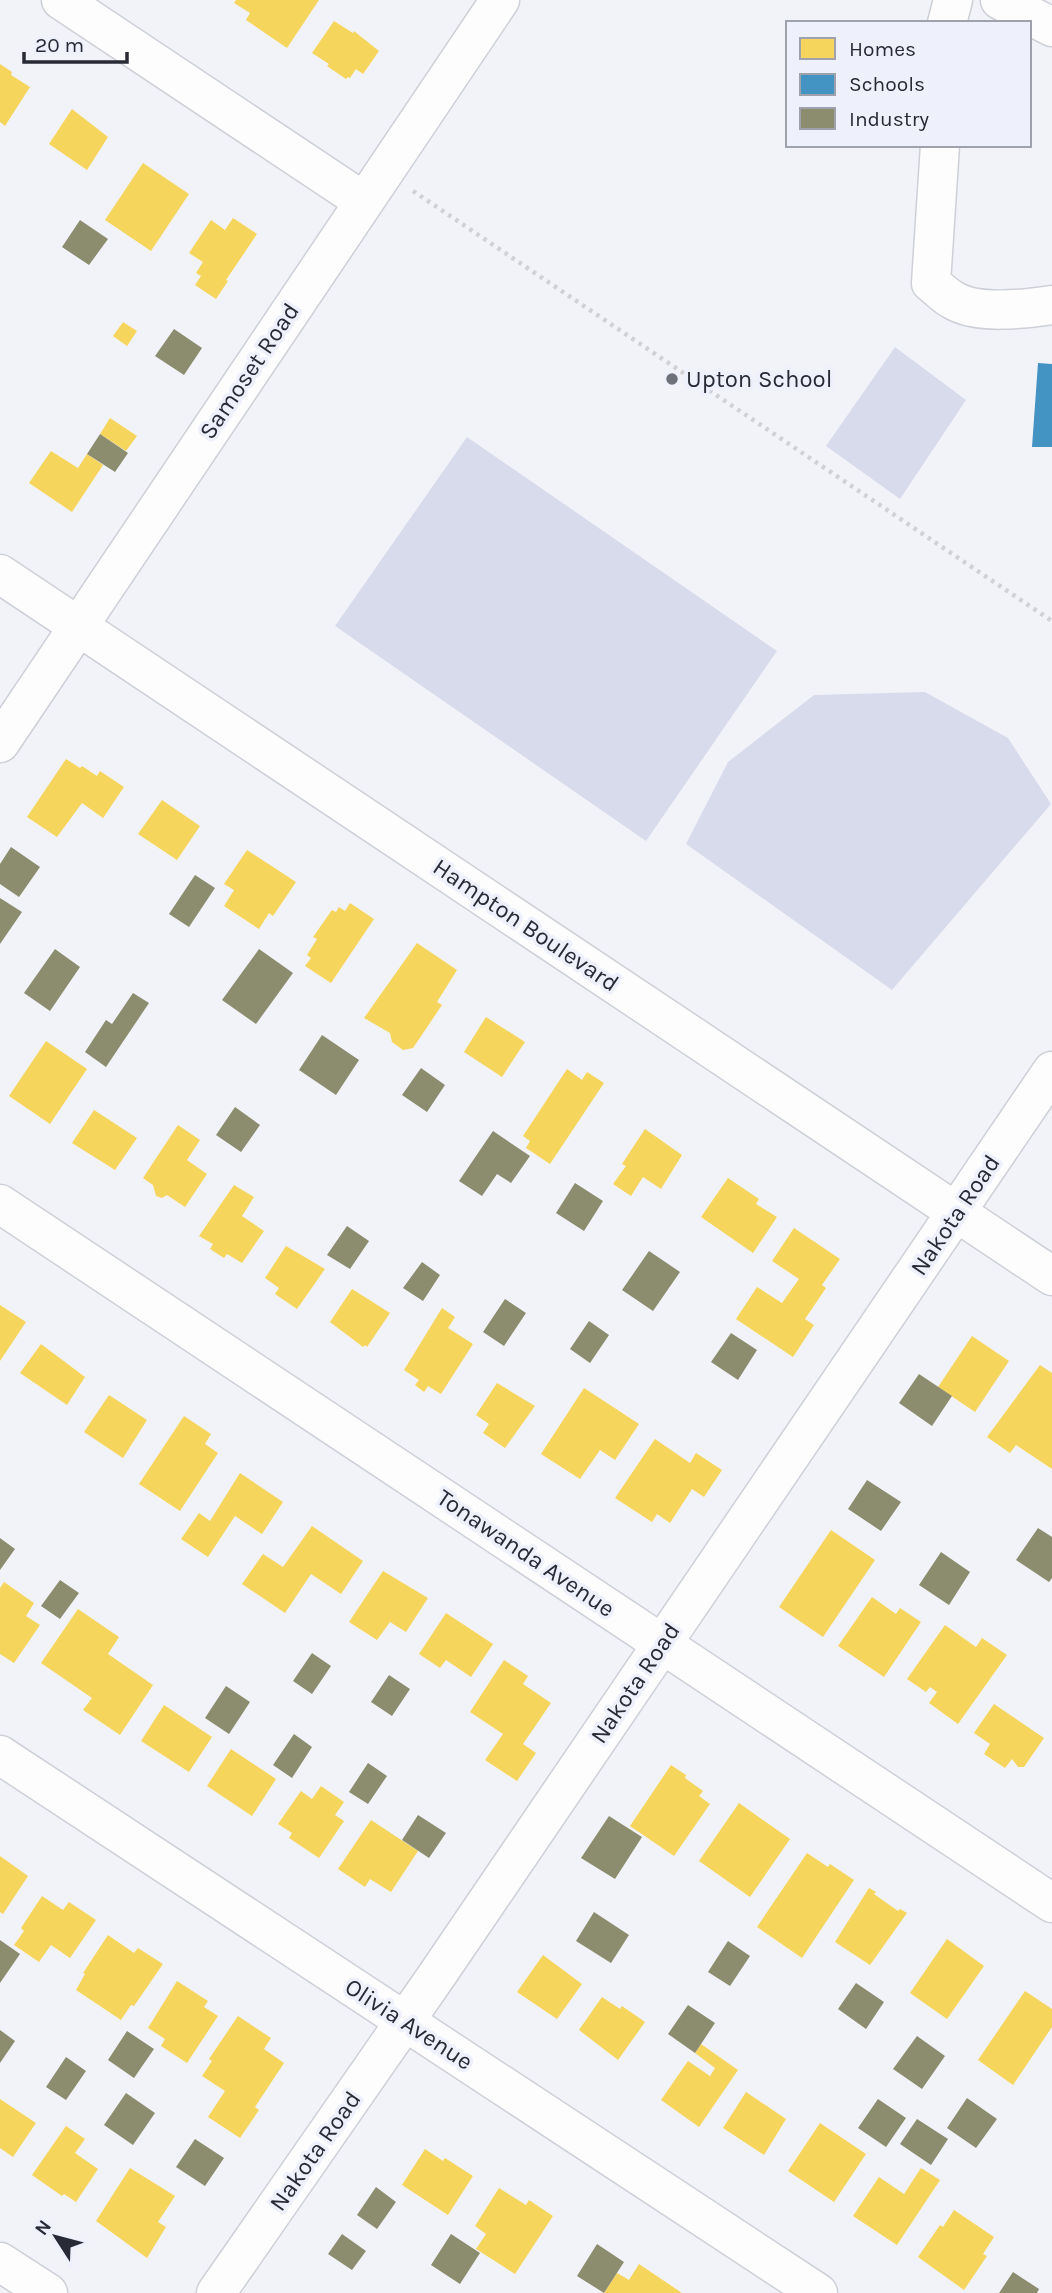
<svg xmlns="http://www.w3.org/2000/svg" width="1052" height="2293" font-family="Karla,sans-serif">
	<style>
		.green { fill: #d8dbec }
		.homes { fill: #f6d55c }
		.schools { fill: #4393c3 }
		.industry { fill: #8c8c6e }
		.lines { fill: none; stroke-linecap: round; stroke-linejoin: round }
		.minor-casing { stroke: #ced0d8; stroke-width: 41 }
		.path { stroke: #d1d1d5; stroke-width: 4.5; stroke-dasharray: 3.5 5; stroke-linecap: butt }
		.minor { stroke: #fdfdfe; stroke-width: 38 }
		.poi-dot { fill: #6f7079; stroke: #eef1fc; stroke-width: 2.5 }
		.labels { text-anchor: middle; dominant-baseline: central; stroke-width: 7; stroke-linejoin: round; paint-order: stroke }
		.street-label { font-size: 24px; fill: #282a35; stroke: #eef1fc }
		.poi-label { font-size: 24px; fill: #282a35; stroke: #eef1fc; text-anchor: start }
	</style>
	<rect width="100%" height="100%" fill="#f2f3f8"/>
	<path class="green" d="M895,347L966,400L900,499L826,446Z
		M467,437L777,651L646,841L335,626Z
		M925,692L1008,738L1051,804L892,990L686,844L728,762L814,695Z"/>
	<path class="homes" d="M236,0H319L287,48L246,20L250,13L234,3Z
		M334,21L353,33L354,31L379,51L363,74L356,69L350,78L348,77L346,79L327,66L329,64L312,53Z
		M0,64L12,72L11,75L30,87L5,126L0,122Z
		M72,109L108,137L87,170L49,144Z
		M143,163L189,194L151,251L105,220Z
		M233,218L257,234L226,280L228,281L216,299L195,285L201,276L196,273L203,262L189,253L211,220L225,230Z
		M123,322L137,331L127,346L113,336Z
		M110,418L137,436L126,451L100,434Z
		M51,451L78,468L87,454L103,465L72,512L29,483Z
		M66,759L80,768L82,766L97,776L100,771L124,787L103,818L82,803L57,837L27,817Z
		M162,800L200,826L177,860L138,834Z
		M247,850L296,882L273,916L269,913L259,929L224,906L234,890L224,884Z
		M350,903L374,919L331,983L305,966L311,958L307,955L317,939L313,937L332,910L336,912L339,907L345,911Z
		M417,943L457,970L437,1002L442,1005L413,1048L403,1050L392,1042L390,1033L364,1018Z
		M486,1017L525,1042L502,1077L464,1052Z
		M46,1041L87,1069L50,1124L9,1096Z
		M567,1069L582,1080L587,1072L604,1083L550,1164L526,1148L530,1141L523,1136Z
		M94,1110L137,1138L115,1170L72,1143Z
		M178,1125L200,1140L187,1160L207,1174L185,1207L167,1195L162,1198L156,1196L153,1185L143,1178Z
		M645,1129L682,1155L661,1189L643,1177L631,1196L613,1184L626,1166L622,1164Z
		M728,1178L759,1199L756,1204L777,1217L753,1253L701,1217Z
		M234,1185L254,1197L242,1216L264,1231L242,1263L227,1254L224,1258L210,1249L213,1244L199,1236Z
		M794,1228L840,1259L822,1285L826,1288L805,1319L814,1325L793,1357L736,1319L757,1287L782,1303L799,1279L772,1261Z
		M286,1246L325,1269L297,1309L275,1294L279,1288L265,1278Z
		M352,1289L390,1313L367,1347L365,1345L363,1347L330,1322Z
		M0,1305L26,1322L0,1361Z
		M442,1308L455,1317L448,1328L473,1344L441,1394L428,1386L424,1392L415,1385L419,1380L404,1370Z
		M972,1336L1009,1361L975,1412L938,1387Z
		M41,1344L85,1377L67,1405L20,1373Z
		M1040,1365L1052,1373V1469L1016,1445L1010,1453L987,1437Z
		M497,1383L535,1406L505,1448L483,1433L489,1424L476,1415Z
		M584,1388L639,1424L615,1460L600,1450L580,1479L541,1454Z
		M109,1395L147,1420L123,1458L84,1432Z
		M184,1416L211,1434L205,1444L218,1453L180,1511L139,1484Z
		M655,1439L690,1463L696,1453L722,1470L704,1497L692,1489L670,1523L657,1514L652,1522L615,1498Z
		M240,1473L283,1502L262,1534L235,1516L208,1557L181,1539L199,1513L210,1521Z
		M312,1526L363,1561L341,1594L311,1574L285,1613L242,1584L263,1554L283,1567Z
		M831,1530L875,1560L823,1637L779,1607Z
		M383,1571L428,1598L406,1632L390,1622L377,1640L349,1622Z
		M4,1582L34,1603L26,1616L40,1625L14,1663L0,1654V1588Z
		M872,1597L896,1614L900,1608L921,1622L884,1677L838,1646Z
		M78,1609L119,1637L108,1654L153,1685L120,1735L83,1710L92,1698L41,1663Z
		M446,1613L493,1644L471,1677L446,1660L440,1668L419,1654Z
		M945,1625L976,1647L982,1638L1007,1655L958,1724L929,1703L937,1692L930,1687L926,1692L907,1679Z
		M504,1660L528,1676L523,1684L551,1703L523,1744L536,1753L517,1781L485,1760L503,1734L470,1712Z
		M994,1704L1044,1738L1024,1767H1018L1012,1759L1005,1768L984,1754L990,1744L974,1733Z
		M164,1705L212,1737L189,1772L141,1741Z
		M231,1749L276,1779L252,1816L207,1786Z
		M671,1765L686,1775L685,1778L703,1791L699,1796L710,1804L674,1856L630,1826Z
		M321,1786L344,1802L335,1815L344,1821L319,1858L289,1838L292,1833L278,1824L301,1791L312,1799Z
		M739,1803L790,1839L750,1897L699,1861Z
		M371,1820L418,1851L391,1892L370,1879L365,1887L338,1869Z
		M807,1853L828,1867L830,1864L854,1880L802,1958L757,1927Z
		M0,1856L28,1876L3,1914L0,1912Z
		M869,1888L876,1892L874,1894L898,1911L900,1909L907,1913L870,1965L835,1942Z
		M42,1896L63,1910L69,1902L96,1920L70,1958L51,1945L39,1962L14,1945L24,1931L21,1928Z
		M108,1935L134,1953L138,1948L163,1964L134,2006L131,2005L121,2020L76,1990L85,1974L83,1973Z
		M947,1939L984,1966L947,2019L910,1993Z
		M543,1955L582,1984L557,2019L517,1992Z
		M177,1981L208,2001L204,2007L218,2016L187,2063L161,2046L165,2039L148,2028Z
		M1025,1991L1052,2009V2027L1013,2085L978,2060Z
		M602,1997L620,2009L622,2006L645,2022L618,2060L579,2030Z
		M238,2016L271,2038L264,2049L284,2063L255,2107L259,2110L240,2138L208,2117L225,2091L202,2076L212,2061L209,2059Z
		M701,2044L738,2070L699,2127L661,2100L688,2061L710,2076L715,2068L695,2053Z
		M746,2092L786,2119L764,2155L723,2128Z
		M0,2099L36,2123L13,2157L0,2148Z
		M820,2123L866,2154L834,2202L788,2171Z
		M66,2126L85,2139L75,2153L98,2169L76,2202L64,2194L62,2196L32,2175Z
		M425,2149L443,2161L445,2158L473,2176L448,2215L402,2185Z
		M130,2168L175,2196L158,2222L166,2227L147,2258L96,2221Z
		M921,2168L940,2180L897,2245L853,2216L879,2177L904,2194Z
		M499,2188L526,2205L529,2200L553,2216L515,2274L476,2249L486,2234L475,2226Z
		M954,2210L994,2237L983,2254L987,2256L964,2290L918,2257L940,2225L943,2227Z
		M639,2264L682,2293H604L617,2273L629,2280Z"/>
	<path class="schools" d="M1038,363L1052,364V447H1032Z"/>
	<path class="industry" d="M80,220L108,239L89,265L62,247Z
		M174,329L202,348L184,375L155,356Z
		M100,434L128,453L115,472L87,454Z
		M11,847L40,867L19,897L0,884V864Z
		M195,875L215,888L189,927L169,914Z
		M0,898L22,912L0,944Z
		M55,949L80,967L50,1011L24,993Z
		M259,949L293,973L256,1024L222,1000Z
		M133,993L149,1003L106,1067L85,1052L106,1020L112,1024Z
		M322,1035L359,1060L336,1095L299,1070Z
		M421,1068L445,1085L427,1112L402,1095Z
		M235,1107L260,1125L241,1152L216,1135Z
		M493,1131L530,1156L511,1183L497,1174L482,1196L459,1181Z
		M575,1183L603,1201L584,1231L556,1213Z
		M347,1226L369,1241L350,1269L327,1255Z
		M649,1251L680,1272L653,1311L622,1290Z
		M422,1262L440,1275L423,1301L403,1288Z
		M505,1299L526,1313L504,1346L483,1332Z
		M589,1321L609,1335L590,1363L570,1349Z
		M731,1333L757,1350L738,1380L711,1362Z
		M919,1374L952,1396L932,1426L899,1403Z
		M867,1480L901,1502L881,1531L848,1509Z
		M1038,1528L1052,1537V1578L1049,1582L1016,1560Z
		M0,1538L15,1549L0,1570Z
		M941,1552L970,1572L949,1605L919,1585Z
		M60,1580L79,1593L60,1619L41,1606Z
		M312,1653L331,1666L312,1694L293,1681Z
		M389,1675L410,1689L392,1716L371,1702Z
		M226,1686L250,1702L229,1734L205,1718Z
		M294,1734L312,1747L292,1778L273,1765Z
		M368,1763L387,1776L368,1804L349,1792Z
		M418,1815L446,1833L429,1858L402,1840Z
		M609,1816L642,1837L615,1879L581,1858Z
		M594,1912L629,1935L611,1963L576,1941Z
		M0,1940L20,1954L0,1983Z
		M728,1941L750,1956L730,1986L708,1972Z
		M856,1983L884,2002L866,2029L838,2009Z
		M688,2005L715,2023L695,2053L668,2034Z
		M0,2030L15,2041L0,2063Z
		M127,2031L154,2049L134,2078L108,2060Z
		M917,2036L945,2056L922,2089L893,2069Z
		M66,2057L86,2071L66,2100L46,2087Z
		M126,2093L155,2113L133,2145L104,2125Z
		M967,2098L997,2119L976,2148L947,2128Z
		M878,2099L906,2118L886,2147L858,2128Z
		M917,2119L948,2139L931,2165L900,2144Z
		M195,2139L224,2158L205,2186L176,2167Z
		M376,2187L396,2202L377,2229L357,2215Z
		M342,2234L366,2251L352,2270L328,2254Z
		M451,2234L480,2253L460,2284L431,2265Z
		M597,2244L624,2262L604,2293L577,2276Z
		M1013,2272L1039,2289L1037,2293H999Z"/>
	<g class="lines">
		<defs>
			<path id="minor" d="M61,0L363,201
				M1000,0L1052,27
				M947,23L953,0
				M940,145L931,283C938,288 945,296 953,300C977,315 1025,309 1052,305
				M0,574L1052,1276
				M0,743L500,0
				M0,1204L1052,1903
				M0,1755L818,2293
				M0,2262L48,2293
				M216,2293L435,1978L1052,1071"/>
		</defs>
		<use href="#minor" class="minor-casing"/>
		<path class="path" d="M413,191L1052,621"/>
		<use href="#minor" class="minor"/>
	</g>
	<circle class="poi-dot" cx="672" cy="379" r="7"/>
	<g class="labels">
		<g class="street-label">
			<text transform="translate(249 371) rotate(-56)">Samoset Road</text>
			<text transform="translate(526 925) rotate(34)">Hampton Boulevard</text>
			<text transform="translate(955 1215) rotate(-56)">Nakota Road</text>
			<text transform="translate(526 1553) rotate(34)">Tonawanda Avenue</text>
			<text transform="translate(635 1683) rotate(-56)">Nakota Road</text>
			<text transform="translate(409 2024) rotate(33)">Olivia Avenue</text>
			<text transform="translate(315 2151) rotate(-55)">Nakota Road</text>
		</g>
		<g class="poi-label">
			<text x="686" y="379">Upton School</text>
		</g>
	</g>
	<rect x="786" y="21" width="245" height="126" fill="#eef1fc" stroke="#9fa1ac" stroke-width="2"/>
	<rect x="800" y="38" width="35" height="21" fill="#f6d55c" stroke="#9fa1ac" stroke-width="2"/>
	<text x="849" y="56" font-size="21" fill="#282a35">Homes</text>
	<rect x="800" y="74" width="35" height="21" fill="#4393c3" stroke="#9fa1ac" stroke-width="2"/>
	<text x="849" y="91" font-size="21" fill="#282a35">Schools</text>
	<rect x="800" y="108" width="35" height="21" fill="#8c8c6e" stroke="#9fa1ac" stroke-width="2"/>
	<text x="849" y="126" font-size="21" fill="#282a35">Industry</text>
	<g transform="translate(56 2237) rotate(306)" stroke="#eef1fc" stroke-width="5" paint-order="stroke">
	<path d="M0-5L12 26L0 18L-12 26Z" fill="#282a35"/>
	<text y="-10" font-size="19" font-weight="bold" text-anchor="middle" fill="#282a35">N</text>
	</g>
	<path d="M24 52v10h103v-10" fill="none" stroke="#282a35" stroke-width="3.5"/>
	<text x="35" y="52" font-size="21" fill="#282a35" stroke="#eef1fc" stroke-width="5" paint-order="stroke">20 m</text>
</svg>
